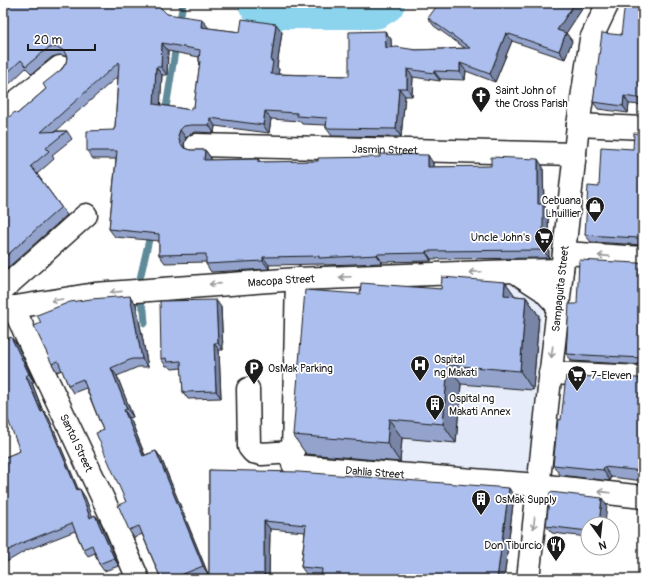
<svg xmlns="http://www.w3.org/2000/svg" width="646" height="582" font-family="Pangolin,sans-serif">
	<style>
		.built { fill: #e6ecfa }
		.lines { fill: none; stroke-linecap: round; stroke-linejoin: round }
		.stream { stroke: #5f8a99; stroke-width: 7 }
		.river { stroke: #8cd3ed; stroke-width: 40 }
		.minor-casing { stroke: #1c1c1c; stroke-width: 25 }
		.minor { stroke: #fff; stroke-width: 22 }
		.wall { fill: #93a3cc; stroke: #1c1c1c; fill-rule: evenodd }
		.shaded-wall { fill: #7885a6; stroke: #1c1c1c }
		.building { fill: #abbeed; stroke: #1c1c1c; fill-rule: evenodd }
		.oneway { stroke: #999 }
		.labels { text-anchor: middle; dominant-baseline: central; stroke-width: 3.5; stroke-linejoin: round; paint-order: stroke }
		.poi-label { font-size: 11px; fill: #1c1c1c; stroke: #fff; text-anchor: start }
		.street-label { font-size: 11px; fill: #1c1c1c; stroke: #fff }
	</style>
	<rect width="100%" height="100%" fill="#fff"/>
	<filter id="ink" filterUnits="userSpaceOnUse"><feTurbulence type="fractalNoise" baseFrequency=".025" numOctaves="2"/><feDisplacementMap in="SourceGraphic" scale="8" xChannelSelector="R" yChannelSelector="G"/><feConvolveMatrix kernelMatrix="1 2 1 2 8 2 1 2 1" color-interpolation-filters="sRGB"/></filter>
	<g filter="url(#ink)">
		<path class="built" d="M522,284L544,302L527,478L296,458L326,294Z"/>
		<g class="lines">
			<path class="stream" d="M179,25L183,3
				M165,114L176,45
				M139,283L151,231
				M138,297L144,310L145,323"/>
			<path class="river" d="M258,3L272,9H375L385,3"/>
			<defs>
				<g id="minor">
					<path d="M3,112L60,67"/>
					<path d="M578,125L643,128"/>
					<path id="s1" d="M196,145L575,154"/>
					<path d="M564,253L643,258"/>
					<path d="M514,271L543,290L558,306"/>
					<path id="s2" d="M297,279L293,452V464L295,466L538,485L643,497"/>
					<path d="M3,289L86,215"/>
					<path id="s3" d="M13,307L113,520L138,579"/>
					<path id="s4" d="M3,309L95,294L297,279L514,271L562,270"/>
					<path d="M550,373L643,377"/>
					<path d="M248,389L249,447L253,452L262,454L293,452"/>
					<path id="s5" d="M528,579L578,125L591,39L608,3"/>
				</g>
			</defs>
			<use href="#minor" class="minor-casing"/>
			<use href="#minor" class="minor"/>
		</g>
		<path class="wall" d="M3,3L167,14L208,27V28L240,32H282L277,67L279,69L278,74L349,76L385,31L391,39V48L416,50L465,48L434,26L428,18L478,7L481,3H586L566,33L572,41L565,59L512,41L495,82L466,71L465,80L440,79V81L413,77L412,96H405L401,137L332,136L326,128V125L302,124L300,121L271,119L269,133L215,126L214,133L196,132L190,134L186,138L184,144V148L190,150H205L211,158V160L258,159L261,162L433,163V167H543L544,205L548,212L549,258L431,259V261L382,262V263L325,265L324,264L269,265V269L211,272L206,264V262L165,263L159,255V241L115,237L109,229L116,159H93L87,151L114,130L115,128L118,76L56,131H67L72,139L52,155L54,159L37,174L67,215L3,272V122L17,114L46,89L66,63L67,57L65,56L59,55L52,57L32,74L26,68L3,90ZM168,51L199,57V61L200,63L194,107L191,110L160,105L162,75H167Z
			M643,3V105L629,104L628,113L598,109L593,102L621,35Z
			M643,134V245L591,242L585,235L599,187L633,149Z
			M643,262V365L572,361L566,354L577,304L637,263Z
			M505,282L515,296L526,297L539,316L533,390L461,384L456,443L402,438L400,462L306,454L293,435L360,294L441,289Z
			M136,304L148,367H138L117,376L133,417L130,418L145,455L156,451L161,458L208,574L196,579H161L142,534L134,538L129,530L126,502L103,430L86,388L73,393L68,385L62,370L57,372L52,364Z
			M221,307L223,350H219L221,398L188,399L183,392L182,368L172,369L169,366H166L161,359Z
			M11,337L17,344L34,382L32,383L43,411L49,418L78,490L85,497L92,517L95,515L101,523L119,566L104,571L99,564L95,553L88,556L83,549L75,531L27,550L3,564V458L20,451Z
			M640,380L643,381V481L611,477L610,481L560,475L553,465L561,420Z
			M209,470L514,496L504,579H321V576L307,575L301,567L305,532L270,529L269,579H209Z
			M607,506L588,524V537L552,533L546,526Z"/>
		<path class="shaded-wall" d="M575,3H586L563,38L557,30Z
			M202,19L208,27L207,35L201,27Z
			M276,24L282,32L277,67L279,69L277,82L271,74V61Z
			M385,31L391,39L392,56L386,48Z
			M506,33L512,41L495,82L490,74Z
			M566,33L572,41L565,59L559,51Z
			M162,43L168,51L167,75L161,67Z
			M460,63L466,71L465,80L460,72Z
			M156,67L162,75L160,112L154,104Z
			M407,69L413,77L412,96L407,88Z
			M434,71L440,79V81L434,73Z
			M399,88L405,96L401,137L396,129Z
			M624,96L629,104L628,113L623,106Z
			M265,111L271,119L269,133L263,125Z
			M210,118L215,126L214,133L209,125Z
			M180,130L186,138L184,144L185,151L180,143L178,136Z
			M205,150L211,158L209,168L204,160Z
			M428,155L433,163V175L428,167Z
			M538,159L543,167L544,205L548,212L549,258L543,250L538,204Z
			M426,251L431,259V261L426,253Z
			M377,254L382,262V263L377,255Z
			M263,257L269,265V269L263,261Z
			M505,282L519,301L504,295Z
			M130,296L136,304L148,367L142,359Z
			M526,297L539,316L533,390L520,371Z
			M216,300L221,307L223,350L218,343Z
			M11,337L17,344L34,382L29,374Z
			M214,343L219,350L221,398L216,391Z
			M448,365L461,384L456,443L443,424Z
			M111,368L117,376L133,417L127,409Z
			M26,376L32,383L46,420L41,412Z
			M124,410L130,418L148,464L143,456Z
			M44,411L49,418L82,498L77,490Z
			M389,419L402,438L400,462L387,443Z
			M156,451L161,458L208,574L203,566Z
			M604,467L611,477L610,481L603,470Z
			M509,488L514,496L504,579H497Z
			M80,489L85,497L96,525L90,518Z
			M602,498L607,506L605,524H599Z
			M95,515L101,523L119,566L114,558Z
			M264,521L270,529L269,579H264Z"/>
		<path class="building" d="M3,3H156L167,14L202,19L201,27L240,32L242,19L276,24L271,61H273L271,74L349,76V32L385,31L386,48L397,47L416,50L470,48L428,18L439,3H473L478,7L481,3H575L557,30L566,33L559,51L506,33L490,74L460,63V72L434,71V73L407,69V88H399L396,129L326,128L327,118L297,116V113L265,111L263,125L210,118L209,125H191L184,126L180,130L178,136L180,143L184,148L190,150H205L204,160L258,159V162L318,161V158L380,157V154L428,155V167L491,166V157L538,159V204H543V250L426,251V253L377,254V255L319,258V256L263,257V261L206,264V254L159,255V234L109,229L117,151H87V131L114,130V128H115L119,62L41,132L67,131L46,148L49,151L31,166L61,207L3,259V122L15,112L17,114L46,89L43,84L62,69L66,63L67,57L64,51L59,48L53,47L47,49L26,66L21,60L3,77ZM162,43L200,50L199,61H200L194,107H191V110L154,104L156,67H161Z
			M625,3H643V99L624,96L623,106L593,102L602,33L621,35Z
			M634,133L643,134V240L639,238L585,235L588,186L599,187L601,147L633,149Z
			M579,260L637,263L643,262V348L642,358L566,354L569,304H577Z
			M442,277L505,282L504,295L526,297L520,371L448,365L443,424L389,419L387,443L293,435L305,290L360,294L361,283L441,289Z
			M130,296L142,359H132L111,368L127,409L124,410L143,456L156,451L203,566L171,579H161L139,526L129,530L118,505L126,502L96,433L103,430L83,379L68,385L58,361L52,364L34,326L41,323L37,315L70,302L91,299Z
			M216,300L218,343H214L216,391L183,392L181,361L167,362L166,358L161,359L160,301Z
			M11,337L29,374L26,376L41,412L44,411L77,490L80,489L90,518L95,515L114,558L99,564L92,545L83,549L72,523L22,543L3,553V458L20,451L3,407V340Z
			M566,376L639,378V380L643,381V471L604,467L603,470L553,465L558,419L561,420Z
			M209,470L299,472L509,488L497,579L479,577V579H321L322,569L301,567L306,525L264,521V579H209Z
			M550,492L602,498L599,524H588V531L546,526Z"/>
		<defs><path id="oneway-shaft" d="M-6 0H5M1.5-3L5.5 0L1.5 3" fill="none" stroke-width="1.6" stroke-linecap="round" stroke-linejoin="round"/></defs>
		<g class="oneway">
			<use href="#oneway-shaft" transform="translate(604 256) rotate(-176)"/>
			<use href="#oneway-shaft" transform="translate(475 272) rotate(178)"/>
			<use href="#oneway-shaft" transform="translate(345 277) rotate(178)"/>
			<use href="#oneway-shaft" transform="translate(215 284) rotate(176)"/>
			<use href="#oneway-shaft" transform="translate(116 292) rotate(174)"/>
			<use href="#oneway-shaft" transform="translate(57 300) rotate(171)"/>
			<use href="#oneway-shaft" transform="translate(552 352) rotate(97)"/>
			<use href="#oneway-shaft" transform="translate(604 492) rotate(-173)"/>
			<use href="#oneway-shaft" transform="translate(534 523) rotate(96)"/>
		</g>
	</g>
	<defs>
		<symbol id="church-pin" viewBox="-11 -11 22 30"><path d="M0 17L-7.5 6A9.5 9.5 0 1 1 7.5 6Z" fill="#1c1c1c" stroke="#fff"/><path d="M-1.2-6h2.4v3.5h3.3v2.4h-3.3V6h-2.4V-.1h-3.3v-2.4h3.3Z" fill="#fff"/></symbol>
		<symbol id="shop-pin" viewBox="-11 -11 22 30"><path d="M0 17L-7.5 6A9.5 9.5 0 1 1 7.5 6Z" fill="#1c1c1c" stroke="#fff"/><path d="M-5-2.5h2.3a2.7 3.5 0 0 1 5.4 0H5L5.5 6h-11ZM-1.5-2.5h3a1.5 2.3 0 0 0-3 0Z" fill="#fff"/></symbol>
		<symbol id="supermarket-pin" viewBox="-11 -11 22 30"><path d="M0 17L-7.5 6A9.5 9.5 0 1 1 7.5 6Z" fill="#1c1c1c" stroke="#fff"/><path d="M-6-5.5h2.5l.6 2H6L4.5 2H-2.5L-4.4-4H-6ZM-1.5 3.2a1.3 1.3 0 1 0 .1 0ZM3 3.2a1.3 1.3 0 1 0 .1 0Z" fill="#fff"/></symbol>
		<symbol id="hospital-pin" viewBox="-11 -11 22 30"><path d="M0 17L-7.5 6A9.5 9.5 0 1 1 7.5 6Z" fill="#1c1c1c" stroke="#fff"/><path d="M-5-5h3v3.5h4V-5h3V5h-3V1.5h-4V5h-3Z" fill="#fff"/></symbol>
		<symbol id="parking-pin" viewBox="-11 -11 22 30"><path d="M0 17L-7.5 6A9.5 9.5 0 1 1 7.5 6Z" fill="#1c1c1c" stroke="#fff"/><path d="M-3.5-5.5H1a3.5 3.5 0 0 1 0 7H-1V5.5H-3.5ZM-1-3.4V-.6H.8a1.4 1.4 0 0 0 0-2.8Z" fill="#fff"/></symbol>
		<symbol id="building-pin" viewBox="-11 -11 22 30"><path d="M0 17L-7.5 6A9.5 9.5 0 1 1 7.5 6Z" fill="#1c1c1c" stroke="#fff"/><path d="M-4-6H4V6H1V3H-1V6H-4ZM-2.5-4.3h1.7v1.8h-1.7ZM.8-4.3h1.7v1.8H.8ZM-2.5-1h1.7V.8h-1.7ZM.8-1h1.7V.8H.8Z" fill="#fff"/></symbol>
		<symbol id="restaurant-pin" viewBox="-11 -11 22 30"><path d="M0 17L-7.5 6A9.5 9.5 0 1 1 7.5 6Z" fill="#1c1c1c" stroke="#fff"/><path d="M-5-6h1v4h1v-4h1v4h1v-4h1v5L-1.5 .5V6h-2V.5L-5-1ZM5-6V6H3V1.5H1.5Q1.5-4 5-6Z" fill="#fff"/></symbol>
	</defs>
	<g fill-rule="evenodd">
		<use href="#church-pin" x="470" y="85" width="22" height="30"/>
		<use href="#shop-pin" x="584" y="195" width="22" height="30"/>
		<use href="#supermarket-pin" x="533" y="226" width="22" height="30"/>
		<use href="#hospital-pin" x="409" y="354" width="22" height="30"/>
		<use href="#parking-pin" x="243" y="357" width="22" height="30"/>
		<use href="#supermarket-pin" x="566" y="364" width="22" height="30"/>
		<use href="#building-pin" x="424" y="393" width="22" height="30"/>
		<use href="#building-pin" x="470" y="488" width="22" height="30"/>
		<use href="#restaurant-pin" x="545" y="534" width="22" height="30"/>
	</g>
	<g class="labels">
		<g class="poi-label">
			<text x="495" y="90">Saint John of<tspan x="495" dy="13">the Cross Parish</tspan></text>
			<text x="581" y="200" text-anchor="end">Cebuana<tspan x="581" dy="13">Lhuillier</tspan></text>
			<text x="530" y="237" text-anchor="end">Uncle John's</text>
			<text x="434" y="359">Ospital<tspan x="434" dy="13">ng Makati</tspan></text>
			<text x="268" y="368">OsMak Parking</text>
			<text x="591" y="375">7-Eleven</text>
			<text x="449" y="398">Ospital ng<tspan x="449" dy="13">Makati Annex</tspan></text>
			<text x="495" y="499">OsMak Supply</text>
			<text x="542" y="545" text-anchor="end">Don Tiburcio</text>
		</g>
		<g class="street-label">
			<text stroke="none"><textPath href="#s1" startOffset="189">Jasmin Street</textPath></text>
			<text stroke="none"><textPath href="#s4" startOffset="280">Macopa Street</textPath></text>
			<text stroke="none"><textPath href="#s5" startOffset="292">Sampaguita Street</textPath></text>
			<text stroke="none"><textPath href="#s3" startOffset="150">Santol Street</textPath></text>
			<text stroke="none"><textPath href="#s2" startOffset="268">Dahlia Street</textPath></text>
		</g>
	</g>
	<rect width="646" height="582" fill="none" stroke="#fff" stroke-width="16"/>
	<rect x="8" y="8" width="630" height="566" fill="none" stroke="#1c1c1c" stroke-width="1.5" filter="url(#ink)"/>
	<g transform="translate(600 536) rotate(165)"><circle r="19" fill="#ffffff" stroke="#a4a4a4"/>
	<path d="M0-3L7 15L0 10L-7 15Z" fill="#1c1c1c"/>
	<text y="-6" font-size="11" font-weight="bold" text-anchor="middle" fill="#1c1c1c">N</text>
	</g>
	<path d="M28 44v6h67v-6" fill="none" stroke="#1c1c1c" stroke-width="2"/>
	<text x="34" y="44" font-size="12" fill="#1c1c1c" stroke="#ffffff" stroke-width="3" paint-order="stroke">20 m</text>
</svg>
